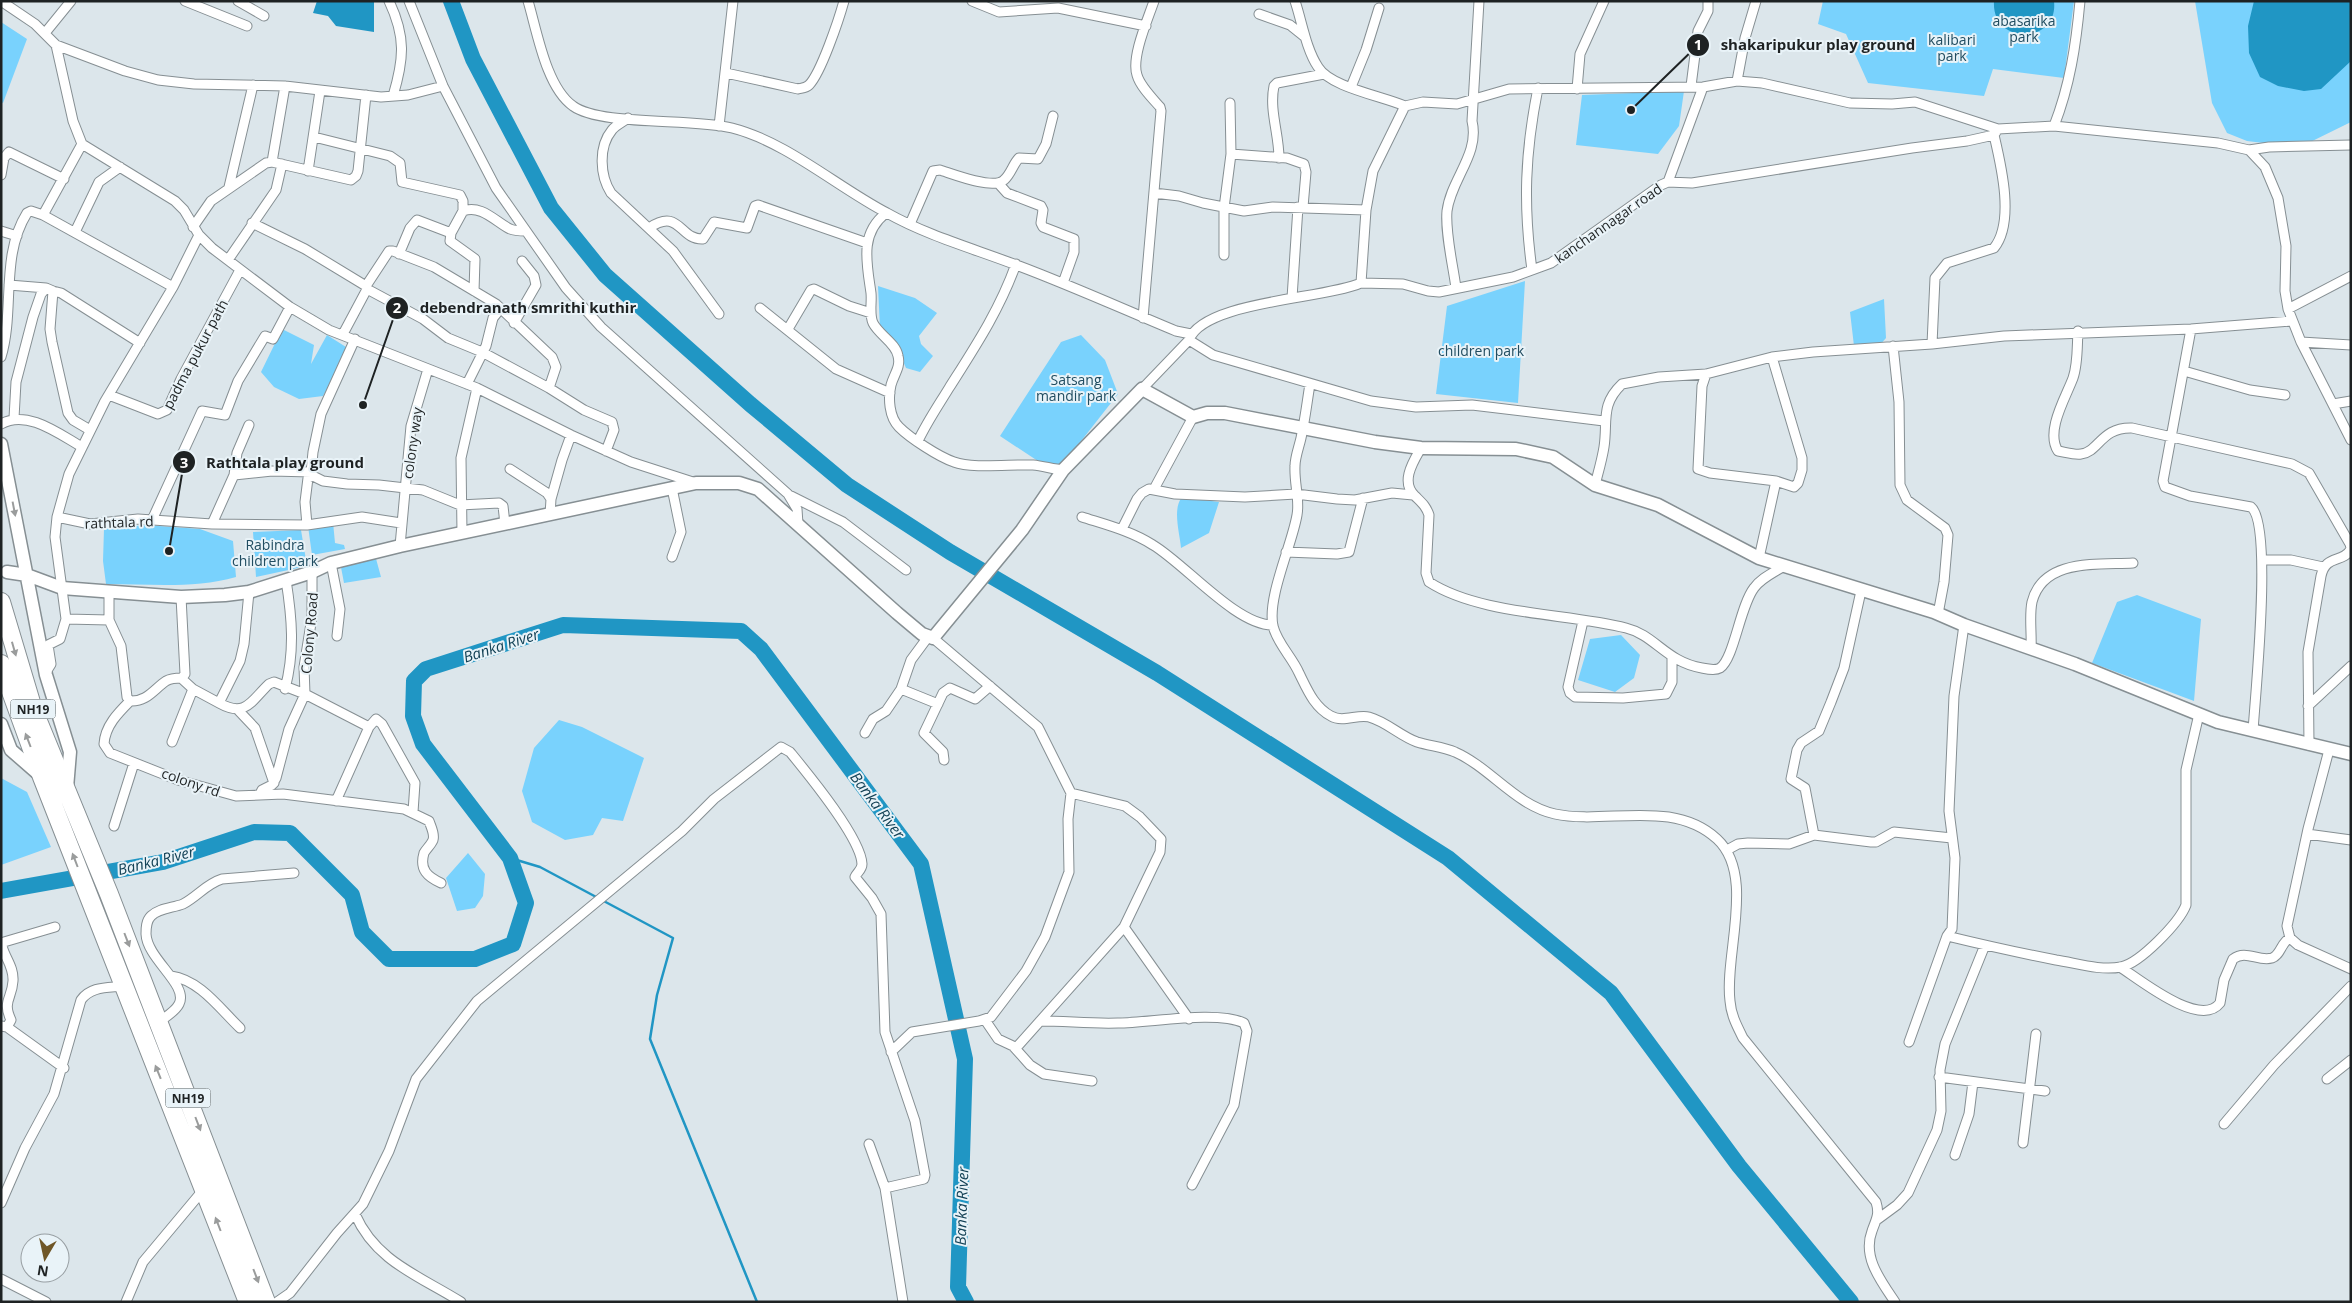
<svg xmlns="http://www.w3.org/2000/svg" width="2352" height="1303" font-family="'Open Sans',sans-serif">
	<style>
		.green { fill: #79d2fd }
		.water { fill: #2096c4 }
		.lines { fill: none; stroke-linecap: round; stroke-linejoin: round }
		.stream { stroke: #2096c4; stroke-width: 2.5 }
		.river { stroke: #2096c4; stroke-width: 16 }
		.street-casing { stroke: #868f93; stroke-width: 11 }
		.secondary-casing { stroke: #868f93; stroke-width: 15 }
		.highway-casing { stroke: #868f93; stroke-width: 20 }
		.street { stroke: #fff; stroke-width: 9 }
		.secondary { stroke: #fff; stroke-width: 12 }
		.highway { stroke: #fff; stroke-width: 18 }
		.oneway { fill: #9a9c9c }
		.labels { text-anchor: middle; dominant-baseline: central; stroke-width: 4; stroke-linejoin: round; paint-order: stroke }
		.shield { fill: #e9f3f8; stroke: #5b6163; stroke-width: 1 }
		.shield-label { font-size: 12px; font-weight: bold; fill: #1e2223 }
		.park-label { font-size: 14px; fill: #214d61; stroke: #e9f3f8 }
		.street-label { font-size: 14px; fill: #1e2223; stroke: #e9f3f8 }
		.water-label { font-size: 15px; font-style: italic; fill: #144256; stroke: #e9f3f8 }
		.leader { fill: none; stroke: #1e2223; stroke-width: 2 }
		.callout-dot { fill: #1e2223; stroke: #e9f3f8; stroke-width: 2 }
		.mark-label { font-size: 15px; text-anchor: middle; font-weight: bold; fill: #fff }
		.callout-label { font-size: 15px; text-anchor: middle; font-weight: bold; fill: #1e2223; stroke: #e9f3f8; stroke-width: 4; stroke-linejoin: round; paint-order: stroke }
	</style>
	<rect width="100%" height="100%" fill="#dce6eb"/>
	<path class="green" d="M1823,1H2074L2064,78L1993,69L1984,96L1868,83L1846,34L1818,24Z
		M2195,1H2351V122L2292,151L2280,145L2247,141L2227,133L2212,103Z
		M1,22L27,39L3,103L1,102Z
		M1684,91L1679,126L1658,154L1576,145L1582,95Z
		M1525,281L1518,403L1436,394L1447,306Z
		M878,286L915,298L937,313L919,336L921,344L933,356L920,372L906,368L899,352L880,328Z
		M1884,299L1886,338L1879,346H1854L1850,312Z
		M282,329L314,345L311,364L327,335L346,347L334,380L332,379L323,396L299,399L274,387L261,372Z
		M1081,335L1105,360L1118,394L1056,473L1000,436L1061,342Z
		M1182,497L1219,502L1209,533L1181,548C1180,534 1172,509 1182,497Z
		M333,522L335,543L344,545L345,549L312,555L308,526Z
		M145,525L200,529L233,541L236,577C194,589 149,584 106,584L103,561L104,529Z
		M301,530L307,566L256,577L253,532Z
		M375,555L381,577L344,583L340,562Z
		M2137,595L2201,619L2194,701L2092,663L2117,602Z
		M1621,635L1640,655L1634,678L1615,692L1578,680L1590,639Z
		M559,720L582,727L644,758L623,821L602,818L593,835L565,840L532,822L522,791L534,748Z
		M1,778L27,792L51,847L1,865Z
		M468,853L485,874L483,896L475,908L457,911L446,878Z"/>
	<path class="water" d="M317,1H374V32L336,26L328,16L313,13Z
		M1994,1H2054C2059,45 1991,46 1994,1Z
		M2254,1H2351V61L2321,89L2304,91L2278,86L2260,77L2249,53L2248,26Z"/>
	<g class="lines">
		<path class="stream" d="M510,858L540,867L673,938L657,995L650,1039L757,1302"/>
		<path class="river" d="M451,1L473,59L551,208L605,275L750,404L847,485L950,552L1157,673L1448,858L1611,993L1739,1166L1851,1302
			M1,891L163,862L254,832L290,833L352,895L362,932L389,959H475L513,944L526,903L510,858L423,744L413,716L414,681L426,669L563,625L741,631L761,649L921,864L965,1059L958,1287L966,1302"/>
		<defs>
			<path id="street" d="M1,1L35,24L56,45L73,121L82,144L175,201L184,210L199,235L212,248L290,307L329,330L477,388L571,435L631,462L696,483
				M185,1L247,26
				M238,1L264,16
				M389,1C406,37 404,59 393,96
				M409,1L443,86L496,188L566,288L601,327L788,494L797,509L798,524
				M528,1C537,31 546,87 573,106C600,126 693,118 732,128C787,142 837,187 887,213C928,236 975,249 1019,266C1072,286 1123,309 1176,331L1191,334
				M972,1L999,12L1058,8L1146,26
				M1295,1C1302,22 1306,49 1318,67C1330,87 1382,96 1405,106
				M1259,14L1290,25L1305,37
				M45,33L71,1
				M56,45L125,71L158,80L194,84L285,86L381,97L408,95L443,86
				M726,73L798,89C802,88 806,88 809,85C821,73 839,19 844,1
				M1737,81L1745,38L1756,1
				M285,86L272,162L351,180L356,176L358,171L366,95
				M1691,86L1698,31L1708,11V1
				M1351,87L1366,50L1379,8
				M1577,89L1580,54L1604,1
				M1230,103L1231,154L1287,158L1304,164L1306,172L1303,207
				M628,118C623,122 616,125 612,130C598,147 600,176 611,193L673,251L719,314
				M719,126L733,1
				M2054,126C2070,85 2076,45 2080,1
				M314,137L390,156L400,163L402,182L460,195L463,201V211
				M82,144L43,215L173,287
				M2249,150L2269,147L2351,145
				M1279,158C1279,134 1269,110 1274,86L1277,83L1324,74
				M308,171L320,91
				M1,175L4,158L9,152L64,179
				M1668,182L1692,183L1912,148L1967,141L1994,135L1998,129
				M998,183L1007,193L1041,206L1043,210L1041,223L1043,227L1074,239V252L1063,283
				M229,187L253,85
				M1154,193L1179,196L1203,203L1244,211L1273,207L1366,210
				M886,213C859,234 867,264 871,293C872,303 869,314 873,323C879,335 896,343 898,356C901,367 894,374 891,385C888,398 889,417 899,427C910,438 939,457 954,462C972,469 1012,464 1033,465C1043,466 1053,469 1063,470
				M252,223L305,249L366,286L367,289L343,334
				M910,224L933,171L940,170C953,174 993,190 1004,180C1011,174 1013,164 1019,158L1038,159L1046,144L1053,116
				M193,227L211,201L266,163L272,162
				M649,228C680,207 679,240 703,239L714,222L747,228L755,206L758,205L867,243
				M1,231L17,236
				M75,232L99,182L120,167
				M399,254L410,228L417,220L451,233
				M1224,255V208L1231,154
				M228,260L276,190L282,164
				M1532,270C1523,204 1525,153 1538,88
				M1361,283L1403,284L1428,291L1439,292L1513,277L1551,263L1661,185L1668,182L1703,87
				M9,285L46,288
				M366,286L389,251H393L434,267L496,304L552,357L556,367L549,388
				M1456,288C1453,265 1445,233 1447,211C1451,179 1480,154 1472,121L1479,1
				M367,289L423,319L448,338L482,352L549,388L584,410L612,422L614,430L606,451
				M474,291L475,259L450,241L451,233L463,211C481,204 496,222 510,229C515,231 521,231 526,231
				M1292,298L1298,207
				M760,308L836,369L890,393
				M2288,309L2351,276
				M1143,318L1161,111L1160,107C1152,98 1140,86 1137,75C1131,57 1148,19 1154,1
				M514,323L536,285L534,276L522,261
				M788,329L811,290L814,289L849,306L871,313
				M2191,329L2163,481L2165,487L2190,496L2251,507C2273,524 2255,697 2253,731
				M2078,331C2077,346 2078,364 2073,378C2066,397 2045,431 2058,451C2065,452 2074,455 2081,454C2099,452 2101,427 2132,428L2292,464L2309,473L2350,544L2351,548
				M1189,340L1213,355L1371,401L1416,407L1472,405L1604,421
				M2301,342L2351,345
				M1932,344L1935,278L1947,263L1994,248C2015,222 2001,165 1994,135
				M1893,346L1899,402L1900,485L1907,500L1945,528L1948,535L1944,582L1938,614
				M1,357C15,311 0,256 27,213L31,211L43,215
				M2184,371L2250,390L2285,395
				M1706,374L1702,386L1698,469L1710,473L1776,481
				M467,384L486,346L493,318L501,308
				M1310,384C1307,402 1305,420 1301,438C1299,447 1295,457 1295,466C1294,483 1300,500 1297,515C1292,545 1267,597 1273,626C1277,643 1292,657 1299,673C1307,689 1314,707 1331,716C1343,723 1357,714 1369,717C1387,722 1400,736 1417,742C1430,746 1443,747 1455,752C1491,768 1515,805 1555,814C1607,825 1672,798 1717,839C1756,875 1724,955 1730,1001C1731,1015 1737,1026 1743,1038L1876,1202C1880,1215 1876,1219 1872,1231C1862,1257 1881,1281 1895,1302
				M1142,389L1189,340C1203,301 1325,299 1361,283L1366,210L1373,171L1405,106L1423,102L1457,104L1509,89L1703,87L1737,81L1762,83L1850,103L1892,104L1915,102L1998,129L2054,126L2218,143L2249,150L2265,167L2278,198L2286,246L2285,291L2288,309L2301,342L2351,440
				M109,395L158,414L167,410L181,379L240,270
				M2333,404L2351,401
				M14,418L16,382L33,317L41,294L46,288L53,291
				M1,424C27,409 59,434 82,447
				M90,430L73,420L68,413L52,342L50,329L53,291L61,293L140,343
				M918,441C927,422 938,406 949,388C975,347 999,311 1016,264
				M1421,448C1413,462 1400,482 1415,496C1422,503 1426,506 1429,515L1426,573L1429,582C1480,615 1567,613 1626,628C1655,635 1666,662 1702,668C1707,669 1715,671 1720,668C1734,659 1740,606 1754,588C1761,578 1773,573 1784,566
				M510,469L547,493L551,499L550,515
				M234,475L237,453L249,425
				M313,476L311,472L313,452L321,414L355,339
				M1595,485C1598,473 1602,460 1604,447C1608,421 1600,405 1622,384L1659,377L1706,374L1772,357L1813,352L1932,344L2004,336L2191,329L2292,321
				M672,488L681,532L672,557
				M1154,489L1193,417
				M791,496L843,522L906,570
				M551,499L562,460L571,435
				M57,517L90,524L138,519L212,524L307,525
				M1082,517C1107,525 1131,531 1153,545C1185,564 1237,626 1273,625
				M152,520L202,411L225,415L238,381L265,336L273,339L290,307
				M401,523L362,517L307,525L305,502L308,478L313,476L323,481L347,484L379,485L423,490L460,505L499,503L503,506L505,524
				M212,524L234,475L272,471L311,472
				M1122,529L1137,499L1142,493L1149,489L1175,494L1245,497L1296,494L1337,499L1355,500L1392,493L1413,495
				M462,533L461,458L477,388
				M400,546L411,426L428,369
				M1286,552L1337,554L1349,552L1363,498
				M1759,558L1776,481L1794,487L1798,483L1802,470V458L1772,357
				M2262,560H2291L2323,567
				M331,563L340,609L337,636
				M312,572V617L304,667L305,694L369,727
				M109,591V620L66,619L55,537L57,517L69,474L105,401L173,287L199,235
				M249,592L244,644L240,661L219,703C246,718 251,701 269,684L274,682L305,694L289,729L276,778L272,785L262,790L260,794
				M109,620L121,646L127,697L130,701C147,702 154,689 166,681C171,678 177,678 182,678L185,674L181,597
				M1583,621L1568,687L1570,693L1575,697L1623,698L1666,694L1672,682V658
				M933,638L1038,727L1071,793L1125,806L1140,817L1161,839L1160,852L1124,927L1016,1048
				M2031,649C2032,634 2029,616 2032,602C2043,558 2098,565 2133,563
				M46,672L51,664L48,645L60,639L66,619
				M181,678L193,689L219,703
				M285,689C295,651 292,618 286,580
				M901,689L911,660L928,637
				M130,701C118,713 105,726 104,744L110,753L178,780L236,796L283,794L404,809L429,821C431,827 435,834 433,840C431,845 426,849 424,853C419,870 428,877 441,883
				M2308,706L2351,666
				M238,710L255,728L274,783
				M865,733L873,719L886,711L901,689L938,704
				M172,742L193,689
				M2309,745L2308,652L2321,576C2326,554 2342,564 2351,549
				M2329,750L2308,829L2287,926L2290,938L2298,945L2351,969
				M944,760L943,752L924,733L943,693L950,688L975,699L990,686
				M336,801L369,727L376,719L382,724L415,783L413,812
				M114,826L134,763
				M2307,834L2351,840
				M1814,835L1805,788L1791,779L1797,750L1801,743L1819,731L1831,702L1844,668L1861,591
				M1727,850L1738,844L1748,843L1789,844L1814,835L1871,842H1876L1894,832L1952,838
				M1124,927L1189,1019
				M1947,936C1984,945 2020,953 2056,960C2076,963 2100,971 2121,967C2140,963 2179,923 2186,905V770L2199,714
				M2120,967C2139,979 2200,1029 2220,1003L2224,980L2233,959C2246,949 2258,962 2272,958C2281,955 2281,942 2290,938
				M171,976C200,980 220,1009 240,1028
				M985,1020L998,1039L1013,1046L1030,1065L1044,1074L1092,1081
				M1040,1021C1066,1021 1092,1024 1118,1023C1150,1023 1216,1010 1244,1023L1247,1031L1234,1105L1192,1185
				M159,1022C165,1017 175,1012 179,1004C189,985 147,959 146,934C146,928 146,921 151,916C159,908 173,908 183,904C198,896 206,884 222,879L294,873
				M1,1026L7,1027L64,1068
				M7,1027L11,1020C2,1001 12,999 13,981C14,967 5,958 2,946L4,942L55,927
				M1909,1042L1947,936L1952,929L1955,858L1949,811L1954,696L1964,625
				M891,1052L912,1032L979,1021L991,1017L1026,971L1045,937L1069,872L1068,819L1071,793
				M1939,1077L2045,1091
				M2327,1079L2351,1060
				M2224,1124L2274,1065L2351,986
				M2023,1143L2036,1034
				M869,1144L885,1188L903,1302
				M1955,1155L1969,1114L1973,1082
				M1,1203L25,1148L54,1094L81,1000C91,986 108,988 124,986
				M355,1214C376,1262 420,1276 461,1302
				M1878,1219L1897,1205L1908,1193L1937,1130L1941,1111L1940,1070L1945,1044L1985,945
				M1,1279L46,1302
				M126,1302L143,1262L204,1189
				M277,1302L290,1293L337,1233L363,1204L389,1151L416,1079L477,1001L682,831L714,799L781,747L790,752C808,774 861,838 862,864C862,870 857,872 855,877L872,898L881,914L885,1032L915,1121L925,1175L924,1179L885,1188"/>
			<path id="secondary" d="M1,444L46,675L70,752L67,788
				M7,572L27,575L62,588L181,597L225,595L249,592L312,572L331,563L400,546L696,483H739L758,489L897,613L922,634L933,638L1022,530L1063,470L1142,389L1193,417L1207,413H1225L1375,442L1421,448L1516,449L1553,457L1595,485L1658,505L1759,558L1934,612L1964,625L2075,664L2218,722L2351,754
				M1,724L11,750L42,777"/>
			<path id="highway" d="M1,602L33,709L109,894L266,1302
				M1,664L42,777L248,1302"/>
		</defs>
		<use href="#street" class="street-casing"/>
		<use href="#secondary" class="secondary-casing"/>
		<use href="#highway" class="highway-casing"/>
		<use href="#street" class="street"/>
		<use href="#secondary" class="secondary"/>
		<use href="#highway" class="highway"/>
	</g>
	<defs><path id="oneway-solid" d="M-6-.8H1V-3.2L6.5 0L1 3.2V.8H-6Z" transform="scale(1.25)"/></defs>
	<g class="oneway">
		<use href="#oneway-solid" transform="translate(14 509) rotate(79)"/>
		<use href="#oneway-solid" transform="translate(14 649) rotate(74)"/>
		<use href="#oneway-solid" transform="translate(28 740) rotate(-111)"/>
		<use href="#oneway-solid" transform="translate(75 860) rotate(-111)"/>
		<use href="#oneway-solid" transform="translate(127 940) rotate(69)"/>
		<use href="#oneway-solid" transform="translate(158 1072) rotate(-112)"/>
		<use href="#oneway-solid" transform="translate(198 1124) rotate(69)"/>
		<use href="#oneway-solid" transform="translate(218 1224) rotate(-111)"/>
		<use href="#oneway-solid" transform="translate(256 1276) rotate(69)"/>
	</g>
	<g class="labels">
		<g class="shield">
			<rect x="10.5" y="699.5" width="45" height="19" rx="4"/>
			<rect x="165.5" y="1088.5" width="45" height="19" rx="4"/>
		</g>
		<g class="shield-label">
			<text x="33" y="709">NH19</text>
			<text x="188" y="1098">NH19</text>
		</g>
		<g class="park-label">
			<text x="2024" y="20">abasarika<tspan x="2024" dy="16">park</tspan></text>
			<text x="1952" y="39">kalibari<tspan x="1952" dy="16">park</tspan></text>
			<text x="1481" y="350">children park</text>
			<text x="1076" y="379">Satsang<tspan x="1076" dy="16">mandir park</tspan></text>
			<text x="275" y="544">Rabindra<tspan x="275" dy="16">children park</tspan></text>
		</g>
		<g class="street-label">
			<text transform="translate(1608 223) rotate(-35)">kanchannagar road</text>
			<text transform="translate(195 354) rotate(-62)">padma pukur path</text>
			<text transform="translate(412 443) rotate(-82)">colony way</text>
			<text transform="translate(119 522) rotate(-2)">rathtala rd</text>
			<text transform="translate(309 633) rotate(-85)">Colony Road</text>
			<text transform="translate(191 782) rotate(19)">colony rd</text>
		</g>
		<g class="water-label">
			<text transform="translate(501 645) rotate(-18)">Banka River</text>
			<text transform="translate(878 805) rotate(53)">Banka River</text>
			<text transform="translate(156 860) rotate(-14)">Banka River</text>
			<text transform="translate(961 1206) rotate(-88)">Banka River</text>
		</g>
	</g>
	<path class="leader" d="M1631 110L1698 45M363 405L397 308M169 551L184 462"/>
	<g class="callout-dot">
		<circle cx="1631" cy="110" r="5"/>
		<circle cx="363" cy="405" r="5"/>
		<circle cx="169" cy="551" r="5"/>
		<circle cx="1698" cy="45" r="12"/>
		<circle cx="397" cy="308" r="12"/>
		<circle cx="184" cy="462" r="12"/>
	</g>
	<g class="mark-label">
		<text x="1698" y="50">1</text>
		<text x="397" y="313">2</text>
		<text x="184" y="468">3</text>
	</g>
	<g class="callout-label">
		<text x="1818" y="50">shakaripukur play ground</text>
		<text x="528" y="313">debendranath smrithi kuthir</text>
		<text x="285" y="468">Rathtala play ground</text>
	</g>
	<rect width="2352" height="1303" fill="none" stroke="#1e2223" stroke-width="5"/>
	<g transform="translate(45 1258) rotate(189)"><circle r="24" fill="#e9f3f8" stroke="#989fa3"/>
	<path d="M0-4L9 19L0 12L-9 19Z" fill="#6f5627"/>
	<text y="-8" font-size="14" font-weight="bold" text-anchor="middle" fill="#1e2223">N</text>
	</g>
</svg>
